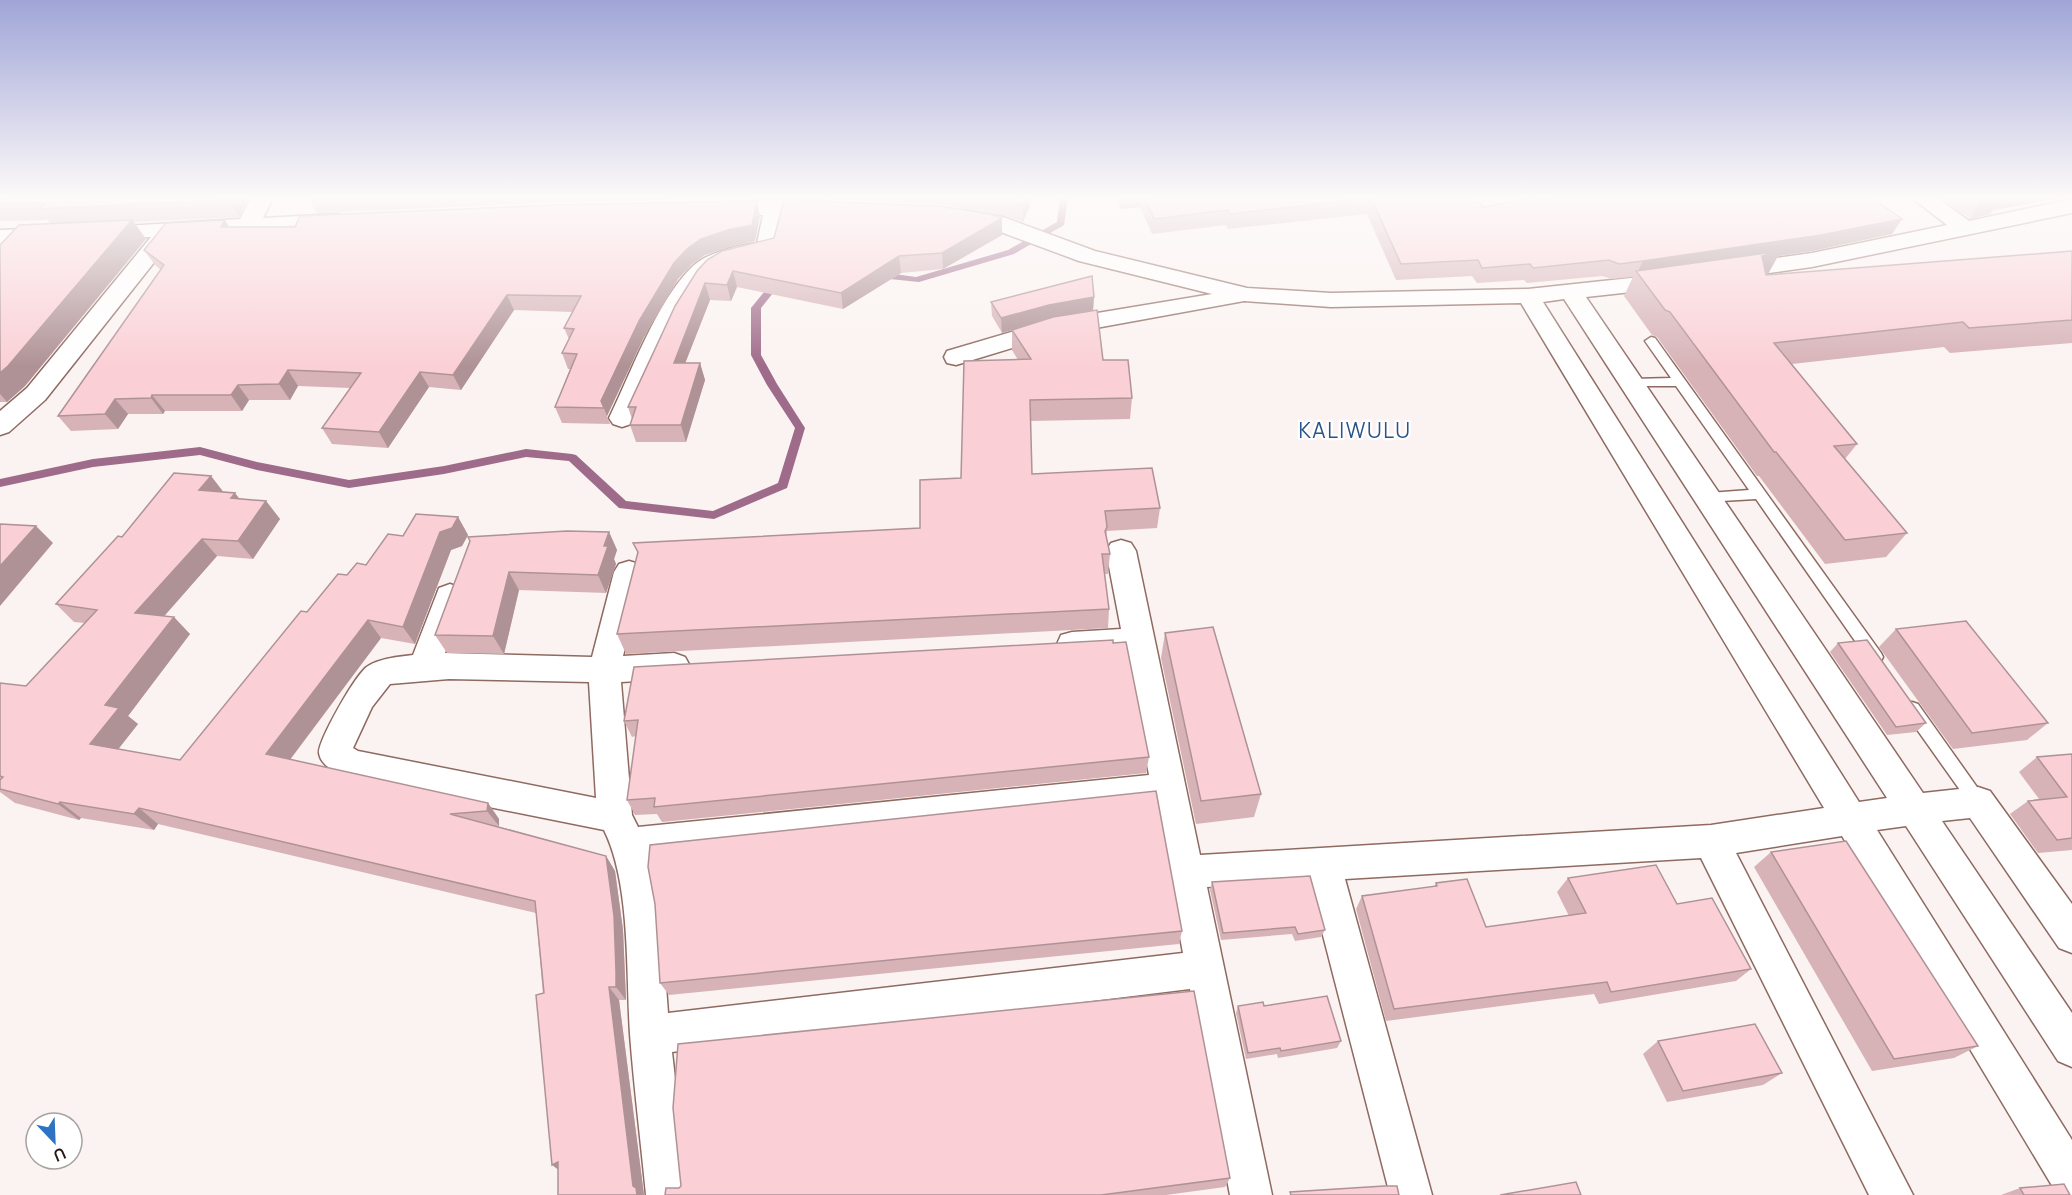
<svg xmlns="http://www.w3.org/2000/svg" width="2072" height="1195" font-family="Manrope,sans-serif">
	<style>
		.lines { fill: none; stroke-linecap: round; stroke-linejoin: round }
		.stream { fill: #9f6b8a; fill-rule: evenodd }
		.service-casing { stroke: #8e6a61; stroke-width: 3 }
		.minor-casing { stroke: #8e6a61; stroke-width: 3 }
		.service { fill: #fff; fill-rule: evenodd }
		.minor { fill: #fff; fill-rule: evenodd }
		.wall { fill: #d7b3b8 }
		.shaded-wall { fill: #af9296 }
		.building { fill: #fad0d6; stroke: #af9296; stroke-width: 1.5 }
		.labels { text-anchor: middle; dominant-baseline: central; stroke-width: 4.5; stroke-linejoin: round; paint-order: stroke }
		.quarter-label { font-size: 21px; letter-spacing: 1.5px; fill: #285489; stroke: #fff }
	</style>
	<rect width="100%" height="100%" fill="#fbf3f1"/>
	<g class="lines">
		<path class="stream" d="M1060,198H1068L1064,225L1014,254L919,282L880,278L875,275L880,272L916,277L1008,250L1057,222Z
			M776,280L781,283L761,308V355L777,384L805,428L787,488L714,519L619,508L569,461L526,457L444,474L349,488L257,470L200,455L93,467L0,487V479L93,459L200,447L257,462L349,480L444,466L526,449L572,454L576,455L626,501L713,511L778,483L795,428L767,385L751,355V308L773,281Z"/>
		<defs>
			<path id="service" d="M1651,337L1655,338L1881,653L1883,657L1881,661L1875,663L1869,661L1756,499L1704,502L1702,498L1704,494L1709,493L1749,490L1676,386H1627L1626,383L1627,380L1632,379L1671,378L1645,341Z
				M1912,702L1918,704L1984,797L1987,802L1984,807L1978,810L1972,807L1906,714L1904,709L1906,704Z"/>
			<path id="minor" d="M251,198H273L263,218L337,214L345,216L348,221L345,226L337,228L175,236L45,400L9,432L0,435V411L27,388L151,237L100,240L92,238L89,233L92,228L240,219Z
				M1912,198H1938L1969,221L2072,199V213L1812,267L1733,278L1725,276L1721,271L1725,266L1733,264L1812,253L1947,225Z
				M775,200L823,201L831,203L834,208L831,213L785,215L778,248L775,253L745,258L710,275L686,307L631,424L622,427L613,424L609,418C631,373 657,300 693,266C707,253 738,245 757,243L763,215L710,213L707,208L710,203Z
				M963,210L1003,217L1095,251L1247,288L1331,293L1528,289L1668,274L1676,276L1680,281L1676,286L1668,288L1586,297L1923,793L1978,787L1990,791L2072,904V953L2059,948L1970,818L1942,821L2072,1013V1067L2058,1061L1906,826L1877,830L2072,1140V1195L2057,1194L1842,836L1736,853L1913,1195H1869L1701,858L1345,879L1432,1195H1390L1309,881L1207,887L1272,1195H1230L1190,989L672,1052L688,1195H646C641,1142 634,1088 630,1034C626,974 631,884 604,830L350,779C339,774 321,767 319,753C318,741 356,673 368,666C381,658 398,657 413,655L439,588L450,584L461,588L465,596L445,653L592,657L614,572L619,564L629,561L639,564L644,572L623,656L674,653L685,657L690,666L685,675L674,679L621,682L632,815L638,827L1149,775L1126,654L1072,656L1061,653L1057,644L1061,635L1072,632L1121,629L1106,551L1111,543L1121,540L1131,543L1136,551L1200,855L1711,825L1824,808L1521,303L1331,307L1244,301L1052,336L956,365L947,363L944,357L947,351L1049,321L1212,294L1079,261L990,228L955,222L952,217L955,212ZM1564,299L1887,798L1859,802L1543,302ZM449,679L589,682L596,798L358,751L353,748L372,707L390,684ZM1155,804L1183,953L668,1013L661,918L649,858Z
				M49,228L57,230L60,235L57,240L0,244V230Z"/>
		</defs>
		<use href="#service" class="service-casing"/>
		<use href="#minor" class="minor-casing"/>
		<use href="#service" class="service"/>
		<use href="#minor" class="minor"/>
	</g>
	<path class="wall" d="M0,198H248L239,217L134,222L146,239L25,386L7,402H0V245L50,223L48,220L0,221Z
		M308,198H741L560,202L317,213Z
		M792,198H1033L1023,222L1003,215L940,204Z
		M1116,198H1471L1474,203L1483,207L1537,201L1902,219L1892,234L1812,251L1778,256L1767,275L2072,251V343L1950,353L1944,347L1792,364L1857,444L1845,459L1907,533L1886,557L1825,564L1759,476H1757L1657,337L1652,335L1624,296L1633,277L1612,279L1602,276L1527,283L1524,280L1477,283L1472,276L1396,280L1367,214L1228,229L1226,225L1152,234L1140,207L1120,209Z
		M1942,198H2061L1993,210L1990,214L1970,219Z
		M760,216L755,241L732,246L705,255L692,264L678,279L644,337L607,416L610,424L562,423L555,407L570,369H568L562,353L569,339L564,328L573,312L514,310L461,390L429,387L388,448L332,444L322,428L350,388L298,386L290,400H249L242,411H165L163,414H128L118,429L71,431L58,416L161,270L155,265L144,250L229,227Z
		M1002,218V235L943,269L901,273L843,309L737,287L731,301L710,300L685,363H700L705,380L686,442H636L630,425L632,419L628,407L697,271Z
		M1094,297L1093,310L1103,360L1132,398L1130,419L1030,421L1032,474L1160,508L1157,528L1107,531L1106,537L1110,554L1108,574H1105L1109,609L1108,628L626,654L617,634L638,554L633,543L920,528L961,478L1018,360L1012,350V330L1031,324L1002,333L992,316L991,302Z
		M211,476L223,492L239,499L266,501L280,519L253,559L217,556L164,616L190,634L128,716L138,724L118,749L180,760L307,612L347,575L366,565L403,536L458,517L468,535L462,546L451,550L415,644L381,638L290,760L488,803L499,819V826H497L606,856L615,871L623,930L626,1000H619L644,1195L558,1169L536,913L158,824L154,830L81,818L79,820L15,803L0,792V683L26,686L85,623L74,622L56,604L122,537Z
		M609,532L617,550L614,559L616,564L606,593L519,590L504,654L447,653L435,635L470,541Z
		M1896,629L2048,723L2027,740L1953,749L1879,647Z
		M1165,633L1261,794L1254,817L1196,824L1161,658Z
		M1838,643L1926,723L1916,732L1887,735L1830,652Z
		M634,667L1149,757L1146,773L662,822L657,814L635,815L627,800L636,736L632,737L624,721Z
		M2072,754V850L2038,853L2010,814L2028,801L2039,799L2019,772L2037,757Z
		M1771,852L1978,1046L1954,1058L1872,1071L1754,867Z
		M1568,878L1677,904L1751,969L1736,981L1599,1004L1594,994L1386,1021L1356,909L1362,896L1434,887L1436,883L1486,927L1569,916L1557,892Z
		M1212,882L1325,930L1321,937L1295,941L1292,934L1221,940L1210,890Z
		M1182,931L1179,944L669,995L660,983Z
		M1238,1006H1264L1341,1041L1337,1048L1278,1058L1277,1054L1246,1059L1236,1013Z
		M1658,1041L1782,1073L1763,1085L1667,1102L1643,1054Z
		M1230,1178L1225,1187L1166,1195H665Z
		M2020,1188L2070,1195H2001Z"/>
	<path class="shaded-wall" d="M229,198H248L239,217L229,200Z
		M1026,198H1033L1023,222V205Z
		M1121,198H1141L1140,207L1120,209Z
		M1992,198H2061L1993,210L1990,214L1970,219L1982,200Z
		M757,201L760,216L755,241L732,246L705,255L692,264L678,279L644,337L607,416L601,401L639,321L674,263L687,249Z
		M1002,218V235L943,269L942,253Z
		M1902,219L1892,234L1812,251L1778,256L1767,276L1637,273L1643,261Z
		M132,220L146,239L25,386L7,402L0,394V373Z
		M225,220L234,235L221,227Z
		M899,256L901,273L843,309L841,293Z
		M733,271L737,287L731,301L727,285Z
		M705,283L710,300L679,379L674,363Z
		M507,295L514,310L461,390L453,375Z
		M1094,297L1093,311L1048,319L1002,333L1001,318L1049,305Z
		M700,363L705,380L686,442L681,425Z
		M288,370L298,386L290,400L279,384Z
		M420,372L429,387L388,448L379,432Z
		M238,385L249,400L242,411L231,395Z
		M152,395L165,411L163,414L151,398Z
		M115,399L128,414L118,429L105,414Z
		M211,476L225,494L199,490Z
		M235,493L249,511L231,498Z
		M266,501L280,519L253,559L238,541Z
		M458,517L468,535L462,546L451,550L415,644L403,627L440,532Z
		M36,526L53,543L0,606V566Z
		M609,532L617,550L614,559L616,564L606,593L598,575L604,546Z
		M202,539L217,556L152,630L135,613Z
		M509,572L519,590L504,654L493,636Z
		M174,617L190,634L128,716L138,724L109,761L90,744L105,705Z
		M368,620L381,638L282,770L266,754Z
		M60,802L81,818L79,820L58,804Z
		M488,803L499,819V826L487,811Z
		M139,808L158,824L154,830L134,814Z
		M606,856L615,871L623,930L626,1000L616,987Z
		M609,987L619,1000L644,1195H637L633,1186Z
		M558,1162L564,1174L552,1165Z"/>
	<path class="building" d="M0,198H229V200L39,209L45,203L0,204Z
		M1003,198H1026L1023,205Z
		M1145,198H1471L1474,203L1480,202L1483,207L1531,198H1535L1537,201L1548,198H1872L1902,219L1821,235L1643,261L1619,264L1609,260L1533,268L1530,264L1482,268L1478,260L1401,264L1371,198L1230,214L1228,210L1154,219Z
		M1980,198H1992L1982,200Z
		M784,200L939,206L989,214L1002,218L942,253L899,256L841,293L733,271L727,285L705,283L674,363H700L681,425H630L636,407H628L675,306L697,271L707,260L722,251L774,238Z
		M757,201L752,225L728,230L701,239L687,249L674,263L639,321L601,401L604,408L555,407L577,354L562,353L574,329L564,328L581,296L507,295L453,375L420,372L379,432L322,428L361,373L288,370L279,384L238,385L231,395H152L151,398L115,399L105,414L58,416L164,265L144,250L166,223L225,220L221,227H295L300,216L554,205Z
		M132,220L8,366L0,373V245L19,225Z
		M1781,251L1762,256L1766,275L2072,251V320L1969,328L1963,322L1774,343L1857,444L1834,446L1907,533L1845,540L1776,452H1774L1670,312L1665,310L1636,271Z
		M1092,276L1094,297L1049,305L1001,318L991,302Z
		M1097,310L1103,360H1128L1132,398L1030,400L1032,474L1152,468L1160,508L1105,511L1107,527L1105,531L1110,554H1102L1109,609L617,634L638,552L633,543L920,528V480L961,478L964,361L1031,359L1012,330L1053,317Z
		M174,473L211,476L199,490L235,493L231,498L266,501L238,541L202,539L135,613L174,617L105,705L119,708L90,744L180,760L301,611L307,612L338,574L347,575L357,563L366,565L388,534L403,536L416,514L458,517L452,528L440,532L403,627L368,620L266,754L488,803L487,811L450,814L606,856L614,916L616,971V987H609L633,1186L636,1188L637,1195H558V1162L552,1165L536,995L544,993L535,901L139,808L134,814L60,802L58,804L0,789V780L3,777L0,776V683L26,686L97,610L56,604L118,536L122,537Z
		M0,524L36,526L0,566Z
		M567,531L609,532L604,546H608L598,575L509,572L493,636L435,635L470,541L468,537Z
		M1966,621L2048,723L1972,733L1896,629Z
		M1213,627L1261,794L1201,801L1165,633Z
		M1113,640V643L1126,642L1149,757L654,807L655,798L627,800L638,720L624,721L634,667Z
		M1867,640L1926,723L1896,727L1838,643Z
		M2072,754V838L2057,840L2028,801L2067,797L2037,757Z
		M1156,791L1182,931L660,983L655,904L648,867L650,845Z
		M1846,841L1978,1046L1894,1059L1771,852Z
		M1656,865L1677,904L1712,898L1751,969L1611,992L1607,982L1394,1009L1362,896L1437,886L1436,883L1467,879L1486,927L1586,913L1568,878Z
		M1310,876L1325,930L1298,934L1295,927L1223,933L1212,882Z
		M1194,991L1230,1178L1101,1195H665L666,1188H679L681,1186L673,1108L678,1044Z
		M1327,996L1341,1041L1281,1051L1280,1048L1248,1053L1238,1006L1263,1002L1264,1006Z
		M1755,1024L1782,1073L1683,1091L1658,1041Z
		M1576,1182L1581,1195H1500Z
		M2064,1184L2070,1195H2024L2020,1188Z
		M1384,1186H1397L1399,1195H1291L1290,1192Z"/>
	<linearGradient id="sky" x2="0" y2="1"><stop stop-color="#a0a5d7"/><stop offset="0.54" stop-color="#fdfaf9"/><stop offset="1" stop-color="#fdfaf9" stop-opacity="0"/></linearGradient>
	<rect width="2072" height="366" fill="url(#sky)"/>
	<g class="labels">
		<g class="quarter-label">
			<text x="1355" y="430">KALIWULU</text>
		</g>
	</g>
	<g transform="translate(54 1141) rotate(157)"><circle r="28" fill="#ffffff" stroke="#a7a2a1" stroke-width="1.5"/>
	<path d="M0-4.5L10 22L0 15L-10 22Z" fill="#2d73c4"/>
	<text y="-9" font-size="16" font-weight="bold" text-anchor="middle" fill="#241613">U</text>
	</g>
</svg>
